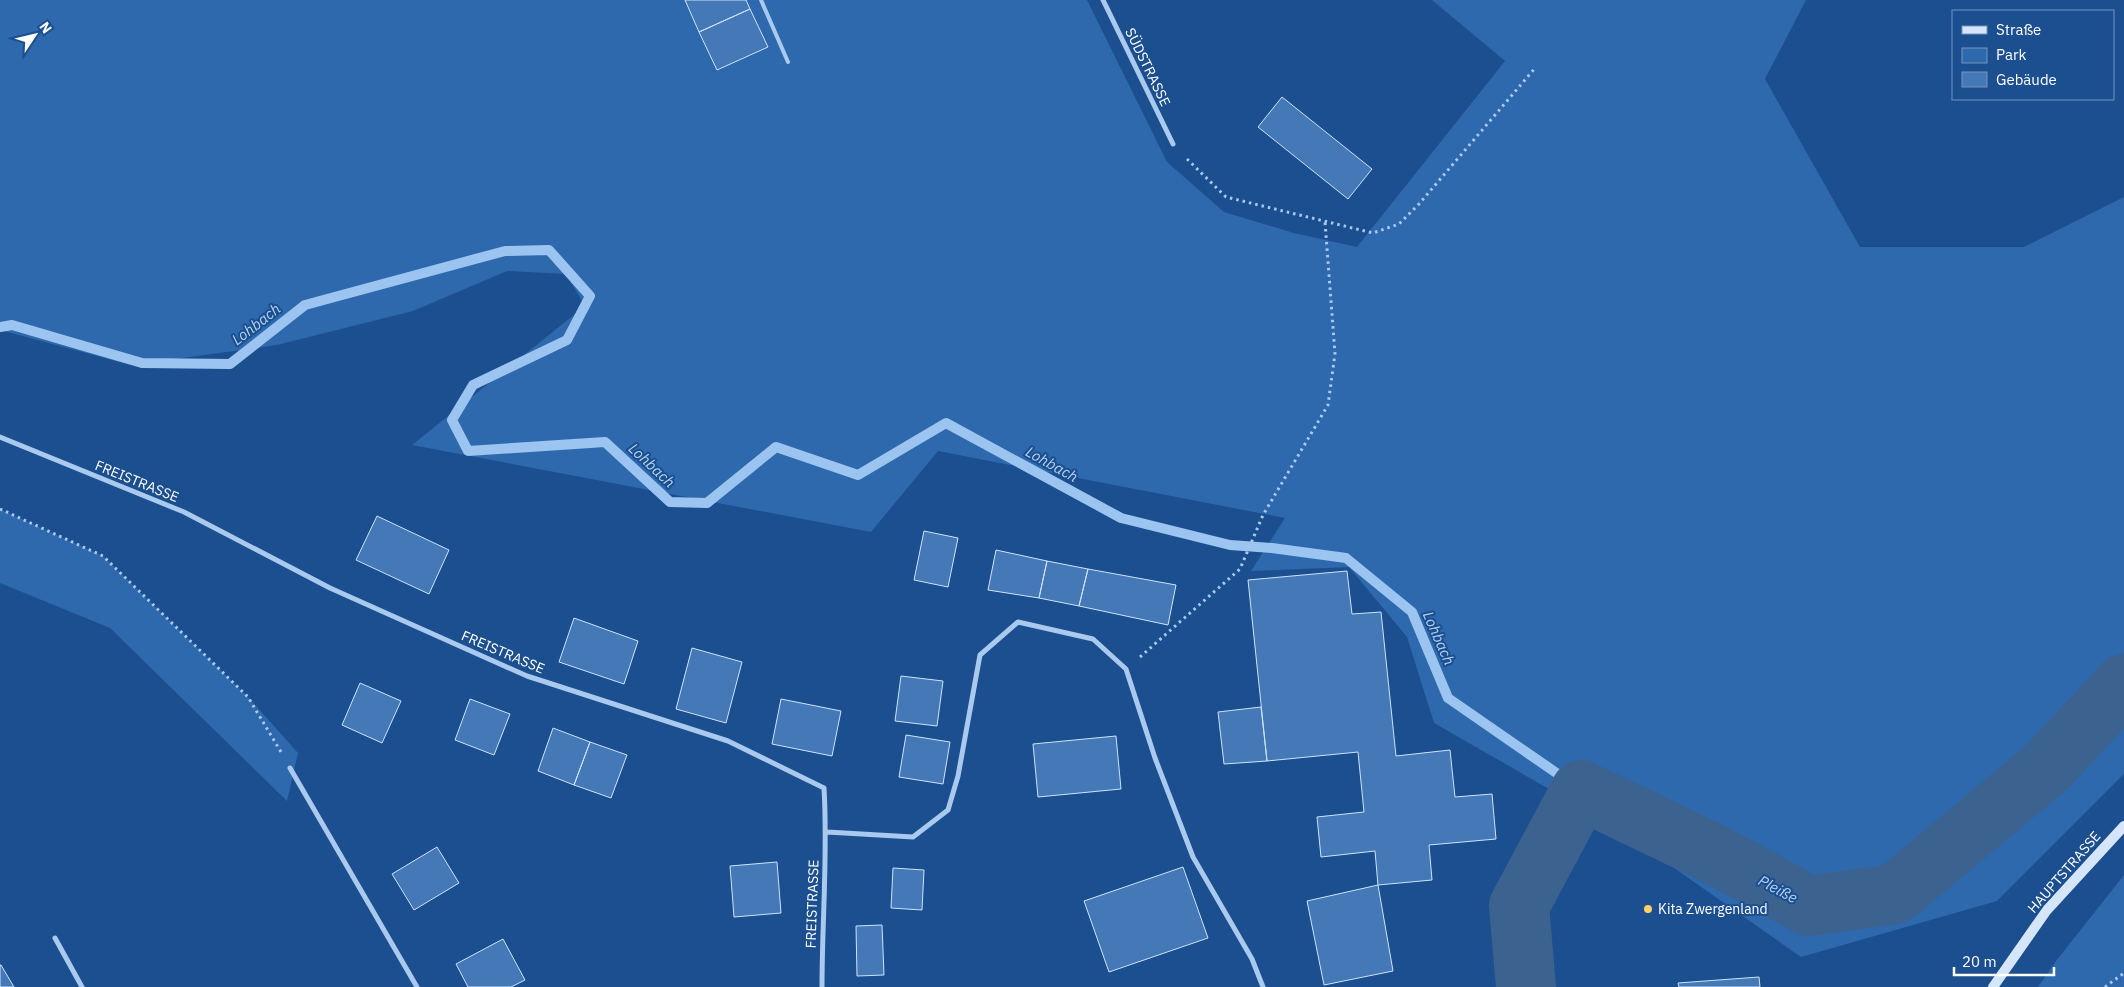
<svg xmlns="http://www.w3.org/2000/svg" width="2124" height="987" font-family="'IBM Plex Sans',sans-serif">
	<style>
		.green { fill: #2e69ad }
		.lines { fill: none; stroke-linecap: round; stroke-linejoin: round }
		.stream { stroke: #9cc4f0; stroke-width: 10 }
		.river { stroke: #3c6290; stroke-width: 60 }
		.building { fill: #4478b7; stroke: #cfe3fa }
		.path { stroke: #a9c9ee; stroke-width: 3; stroke-dasharray: 2.5 4; stroke-linecap: butt }
		.service { stroke: #a9c9ee; stroke-width: 4 }
		.minor { stroke: #a9c9ee; stroke-width: 5 }
		.secondary { stroke: #d6e6fa; stroke-width: 10 }
		.poi-dot { fill: #ffd166; stroke: #1b4f8f; stroke-width: 2 }
		.labels { text-anchor: middle; dominant-baseline: central; stroke-width: 4; stroke-linejoin: round; paint-order: stroke }
		.street-label { font-size: 14px; fill: #fff; stroke: #1b4f8f }
		.poi-label { font-size: 14px; fill: #fff; stroke: #1b4f8f; text-anchor: start }
		.water-label { font-size: 15px; font-style: italic; fill: #b5d3f5; stroke: #1b4f8f }
	</style>
	<rect width="100%" height="100%" fill="#1b4f8f"/>
	<path class="green" d="M0,0H1087L1167,162L1224,212L1294,233L1357,247L1505,61L1432,0H1806L1765,79L1860,247H2024L2124,197V774L1997,901L1801,957L1617,828L1434,723L1407,637L1349,567L1251,571L1285,518L938,451L871,532L412,445L585,306L566,274L507,271L413,311L277,345L131,365L0,330Z
		M0,509L103,556L248,697L298,753L287,801L110,628L0,583Z
		M2124,875V987H2038L2056,961Z"/>
	<g class="lines">
		<path class="stream" d="M0,327L12,325L142,363L230,364L305,305L505,251L549,250L590,296L567,340L473,385L452,420L468,451L605,442L670,502L707,503L776,447L858,475L946,423L1121,518L1230,545L1272,548L1346,558L1412,612L1448,698L1581,790"/>
		<path class="river" d="M1526,987L1519,906L1581,790L1718,856L1809,906L1895,894L2047,767L2124,684"/>
	</g>
	<path class="building" d="M685,0H746L750,9L699,32Z
		M750,9L768,47L717,70L699,32Z
		M1282,97L1372,169L1348,199L1258,127Z
		M377,516L449,550L429,594L356,560Z
		M924,531L958,538L948,587L914,580Z
		M996,550L1047,561L1039,598L988,590Z
		M1047,561L1088,569L1079,606L1039,598Z
		M1088,569L1176,585L1168,625L1079,606Z
		M1347,571L1352,614L1381,612L1396,756L1450,750L1455,797L1492,794L1496,839L1429,845L1432,880L1378,885L1375,851L1321,857L1317,817L1364,812L1358,752L1267,761L1248,580Z
		M574,618L638,641L624,684L559,662Z
		M692,648L742,662L726,723L676,709Z
		M901,676L943,681L937,726L895,721Z
		M360,683L401,701L382,743L342,725Z
		M470,699L510,714L494,755L455,740Z
		M781,699L841,711L832,756L772,744Z
		M1261,707L1267,761L1224,764L1218,712Z
		M553,728L590,742L574,785L538,771Z
		M906,735L950,742L943,784L899,777Z
		M1116,736L1121,789L1038,797L1033,744Z
		M590,742L627,755L611,798L574,785Z
		M437,847L459,883L414,910L392,874Z
		M777,862L781,913L734,917L730,866Z
		M1183,867L1208,938L1109,972L1084,901Z
		M893,868L924,870L922,910L891,908Z
		M1378,885L1393,971L1324,985L1307,901Z
		M882,925L884,975L857,976L856,926Z
		M503,939L525,980L511,987H468L456,964Z
		M0,965H1L14,987H0Z
		M1759,977L1760,987H1679L1678,983Z"/>
	<g class="lines">
		<path class="path" d="M1187,159L1226,197L1373,233L1399,224L1419,204L1536,67
			M0,509L103,556L248,697L281,752
			M1140,657L1240,569L1263,515L1328,405L1335,354L1325,222
			M2105,987L2124,973"/>
		<path class="service" d="M761,0L788,62"/>
		<path class="minor" d="M1103,0L1173,144
			M0,437L184,512L330,588L527,676L728,741L824,788C828,854 822,921 822,987
			M290,768L417,987
			M827,832L913,837L948,810L958,776L980,655L1018,622L1093,639L1126,669L1155,758L1193,857L1252,959L1263,987
			M55,938L82,987"/>
		<path class="secondary" d="M1993,987L2047,910L2124,826"/>
	</g>
	<circle class="poi-dot" cx="1648" cy="909" r="5"/>
	<g class="labels">
		<g class="street-label">
			<text transform="translate(1148 67) rotate(64)">SÜDSTRASSE</text>
			<text transform="translate(137 481) rotate(22)">FREISTRASSE</text>
			<text transform="translate(503 652) rotate(23)">FREISTRASSE</text>
			<text transform="translate(2064 872) rotate(-49)">HAUPTSTRASSE</text>
			<text transform="translate(812 904) rotate(-88)">FREISTRASSE</text>
		</g>
		<g class="poi-label">
			<text x="1658" y="909">Kita Zwergenland</text>
		</g>
		<g class="water-label">
			<text transform="translate(256 324) rotate(-38)">Lohbach</text>
			<text transform="translate(1052 464) rotate(29)">Lohbach</text>
			<text transform="translate(652 465) rotate(43)">Lohbach</text>
			<text transform="translate(1439 638) rotate(66)">Lohbach</text>
			<text transform="translate(1778 889) rotate(28)">Pleiße</text>
		</g>
	</g>
	<rect x="1952" y="10" width="162" height="90" fill="#1b4f8f" stroke="#7695bc"/>
	<rect x="1962" y="26" width="25" height="8" fill="#d6e6fa" stroke="#7695bc"/>
	<text x="1996" y="35" font-size="15" fill="#ffffff">Straße</text>
	<rect x="1962" y="48" width="25" height="15" fill="#2e69ad" stroke="#7695bc"/>
	<text x="1996" y="60" font-size="15" fill="#ffffff">Park</text>
	<rect x="1962" y="72" width="25" height="15" fill="#4478b7" stroke="#7695bc"/>
	<text x="1996" y="85" font-size="15" fill="#ffffff">Gebäude</text>
	<g transform="translate(35 35) rotate(55)" stroke="#1b4f8f" stroke-width="4" paint-order="stroke">
	<path d="M0-4L9 19L0 12L-9 19Z" fill="#ffffff"/>
	<text y="-8" font-size="14" font-weight="bold" text-anchor="middle" fill="#ffffff">N</text>
	</g>
	<path d="M1954 967v8h100v-8" fill="none" stroke="#ffffff" stroke-width="2.5"/>
	<text x="1962" y="967" font-size="15" fill="#ffffff" stroke="#1b4f8f" stroke-width="4" paint-order="stroke">20 m</text>
</svg>
